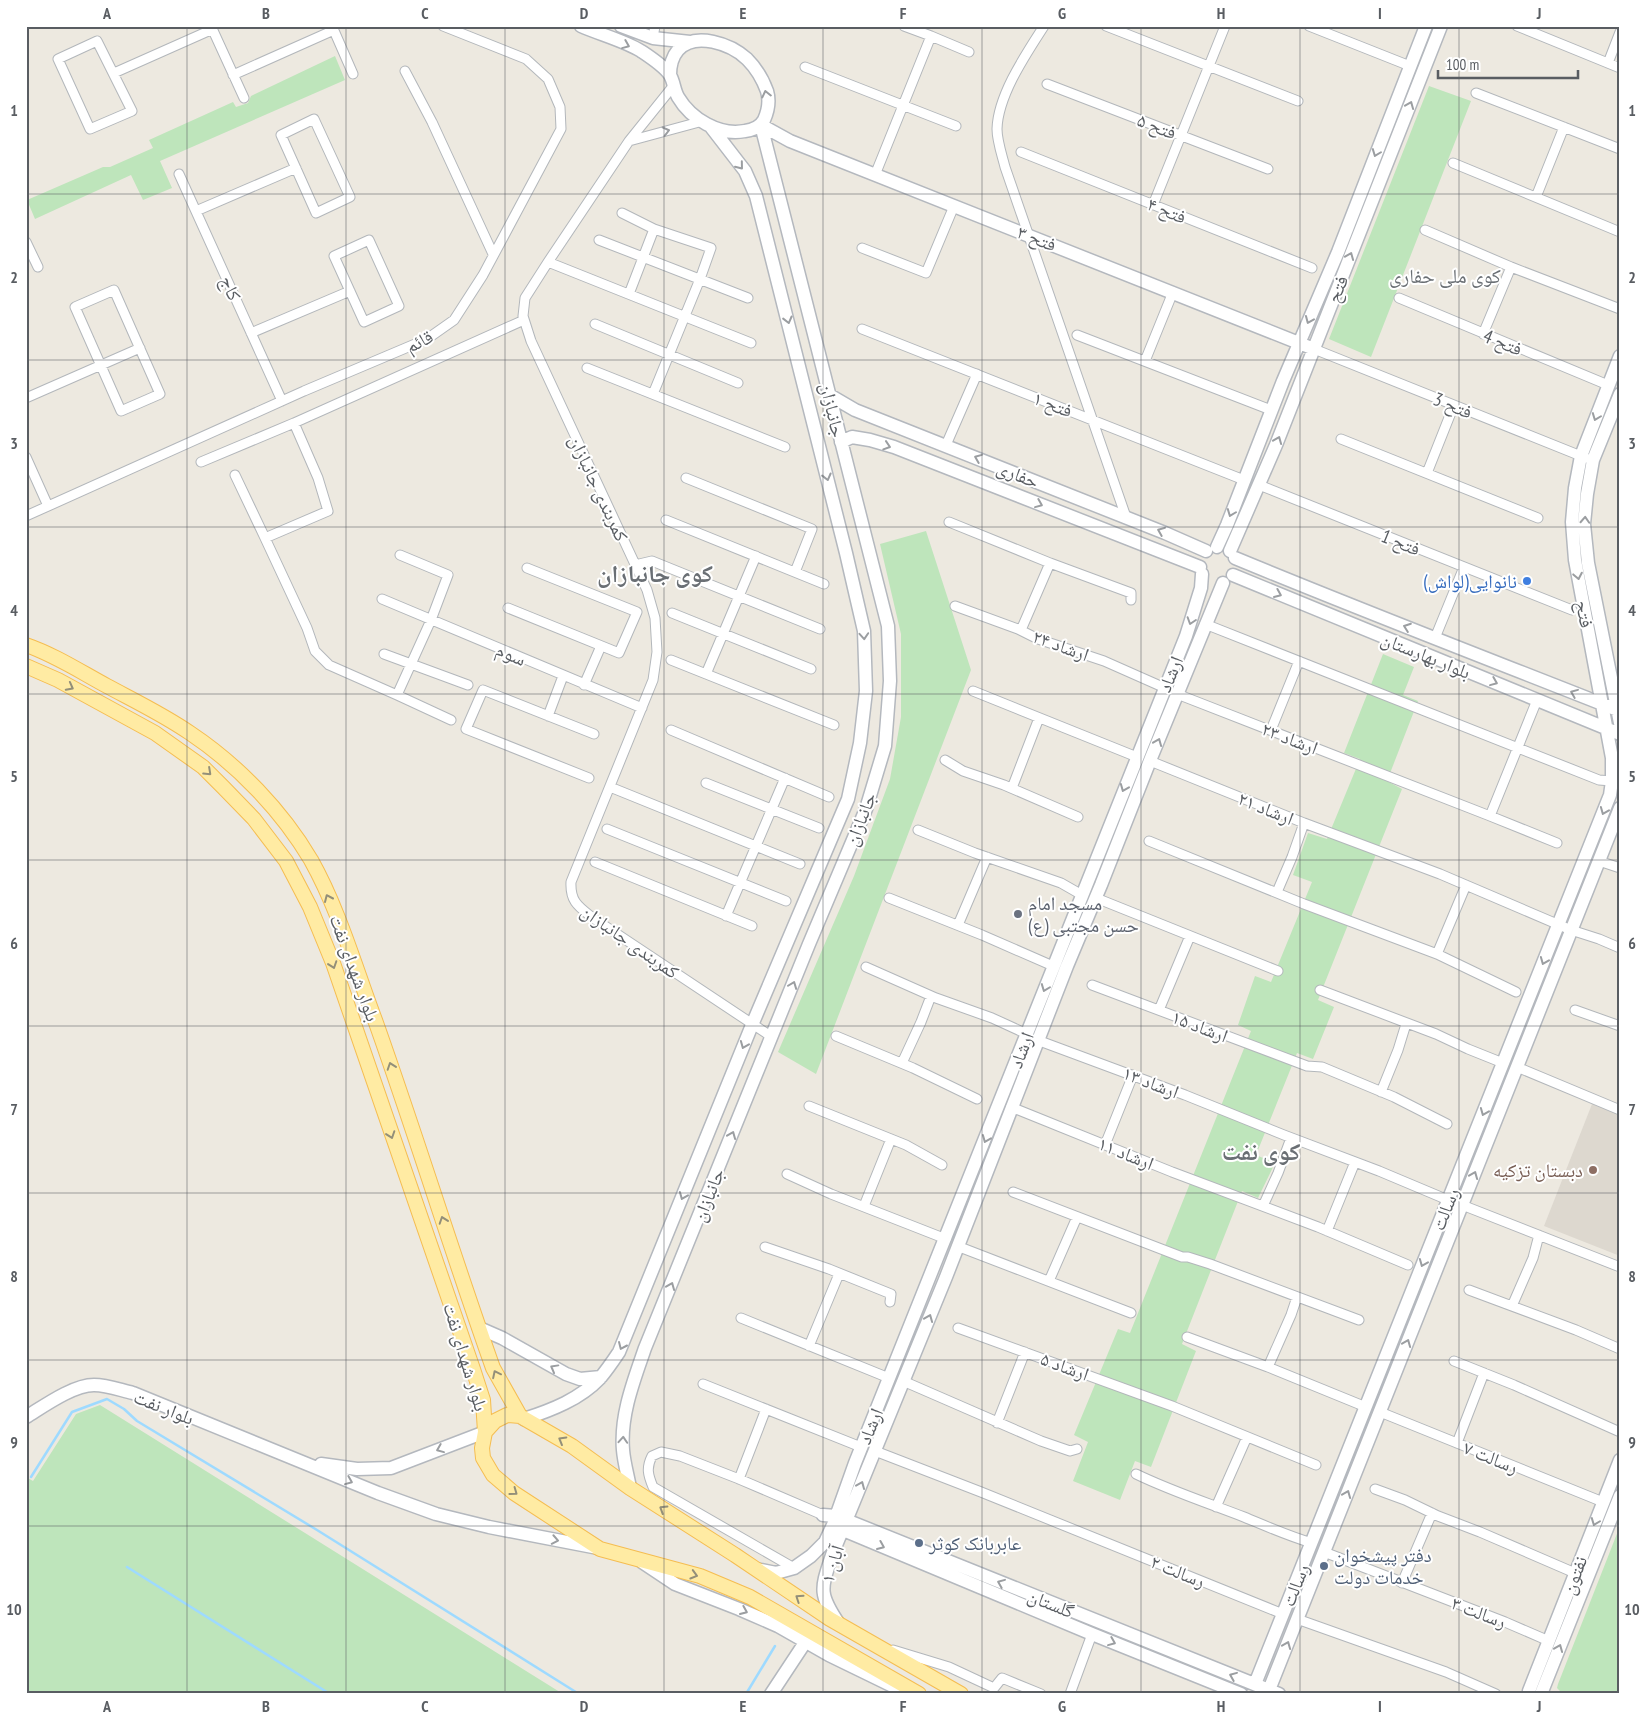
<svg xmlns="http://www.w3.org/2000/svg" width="1646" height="1720" font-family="'PT Sans Narrow','Noto Naskh Arabic',sans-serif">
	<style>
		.education { fill: #ddd8cf }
		.green { fill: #bee5bb }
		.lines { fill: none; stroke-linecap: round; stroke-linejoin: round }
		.stream { stroke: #9edaff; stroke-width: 2.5 }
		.street-casing { stroke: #b3b7bb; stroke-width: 11 }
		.secondary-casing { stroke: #b4b8be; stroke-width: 15 }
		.primary-casing { stroke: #f5bd51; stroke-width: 16 }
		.street { stroke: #fff; stroke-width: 9 }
		.secondary { stroke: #fff; stroke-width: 12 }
		.primary { stroke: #ffeba3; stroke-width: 14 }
		.oneway { stroke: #9b9ea1 }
		.oneway2 { stroke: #938f79 }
		.grid { fill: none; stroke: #595d62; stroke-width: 1; stroke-opacity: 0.55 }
		.shop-dot { fill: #3f7fe0; stroke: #fff; stroke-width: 2 }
		.worship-dot { fill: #6b7280; stroke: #fff; stroke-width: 2 }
		.education-dot { fill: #8d6e63; stroke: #fff; stroke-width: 2 }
		.service-dot { fill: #5c6f8a; stroke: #fff; stroke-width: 2 }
		.labels { text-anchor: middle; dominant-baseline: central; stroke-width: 4; stroke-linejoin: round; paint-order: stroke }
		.street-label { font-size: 19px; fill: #595d62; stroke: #fff }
		.shop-label { font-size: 19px; fill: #366cbe; stroke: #fff; text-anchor: end }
		.worship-label { font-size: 19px; fill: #5b616d; stroke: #fff; text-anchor: start }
		.education-label { font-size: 19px; fill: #785e54; stroke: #fff; text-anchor: end }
		.service-label { font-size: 19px; fill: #4e5e75; stroke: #fff; text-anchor: start }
		.neighbourhood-label { font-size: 20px; fill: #6a6f74; stroke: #fff }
		.district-label { font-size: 24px; font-weight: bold; fill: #6a6f74; stroke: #fff }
		.neatline { fill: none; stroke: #595d62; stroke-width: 2 }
		.grid-label { font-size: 16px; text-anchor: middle; font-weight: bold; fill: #595d62 }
	</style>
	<rect width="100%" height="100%" fill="#ede9e0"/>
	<path class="education" d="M1592,1104L1620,1115V1256L1544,1226Z"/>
	<path class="green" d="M335,56L345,80L160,161L172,188L143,200L131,175L35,219L27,200L103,167H110L153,148L149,140L233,102L236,107L248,103L251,96Z
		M1429,86L1471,101L1371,357L1329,339Z
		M926,531L971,670L816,1074L778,1052L854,876L890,779L901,717V634L880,544Z
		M1383,654L1414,667L1403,695L1418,701L1387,781L1402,789L1318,1000L1334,1007L1313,1059L1297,1053L1256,1155L1275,1163L1258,1198L1242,1191L1182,1344L1196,1351L1151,1467L1135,1461L1120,1500L1073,1481L1088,1442L1074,1435L1118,1329L1130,1333L1251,1031L1238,1025L1255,976L1271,982L1312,882L1293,875L1308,833L1327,839L1360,759L1344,753Z
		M100,1405L563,1694H26V1477L33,1481L76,1414Z
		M1620,1526V1694H1563L1557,1688L1558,1684Z"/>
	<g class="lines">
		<path class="stream" d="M31,1477L72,1412L107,1399L124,1409L137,1421L317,1530L579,1694
			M127,1567L330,1694
			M746,1694L775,1646"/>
		<defs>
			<path id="street" d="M211,26L244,98
				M332,26L353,74
				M1044,26C1026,54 998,95 997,129C997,141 1002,155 1005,167L1126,517
				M1106,26L1298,101
				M1309,26L1410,66
				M1517,26L1620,68
				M931,36L969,52
				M653,38L655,26
				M97,41L132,111L90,129L58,59Z
				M1608,63L1620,32
				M805,67L956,126
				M405,71L432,122L493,254
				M114,73L213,29
				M233,75L334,30
				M1047,84L1268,169
				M674,85L629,141L548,262L525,298L523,316L531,341L647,590L655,618L657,652L653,680L571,882C570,902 579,907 593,918L772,1037
				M1476,93L1620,149
				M314,119L350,197L316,213L281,135Z
				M629,141L703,121
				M1021,152L1312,268
				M1453,163L1620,232
				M179,174L282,401
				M875,175L931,36L904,26
				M1536,197L1564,127
				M1153,205L1225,26
				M196,211L296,168
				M622,213L654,229
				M1425,230L1511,267L1620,309
				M369,240L399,306L364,322L334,256Z
				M599,240L748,298
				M26,242L38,267
				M862,248L926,273L954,206
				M548,262L751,343
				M114,290L160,394L121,411L75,307Z
				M629,294L654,229L711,248L700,279L653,394
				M1399,298L1608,385
				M595,324L738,383
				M862,329L1244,480
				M251,333L350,291
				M1483,334L1511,267
				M1077,335L1271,410
				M1314,349L1586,458
				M1145,361L1173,292
				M587,368L785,447
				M26,398L140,348
				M1341,439L1538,518
				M946,445L977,374
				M26,457L48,506
				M201,462L294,423
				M1427,473L1454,405
				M235,475L265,538
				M686,478L812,529L795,572
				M1259,485L1572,610
				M26,516L304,391L427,339L454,320L483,275L561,129L560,107L548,79L526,59L443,26
				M666,520L824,584
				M949,522L1050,563L1131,593V600
				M635,565L652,561L820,629
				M382,599L642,708
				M955,606L1018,629L1038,639L1104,661L1165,688
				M508,608L619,653L637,612L527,568
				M672,613L811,669
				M1205,624L1599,780L1612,781
				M1021,630L1050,563
				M1435,638L1464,567
				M384,654L468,685
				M671,660L834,725
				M706,674L756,556
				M584,685L601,646
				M973,691L1137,757
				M1177,694L1490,816
				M397,695L431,620L448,575L400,555
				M1537,700L1490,816L1557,843
				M548,716L563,676
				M451,720L397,695L329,665L315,651L307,628L265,538L328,511L318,478L294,423L524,320
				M671,730L829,797
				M1271,730L1299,661
				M945,760L963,771L1004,785L1078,817
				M1150,761L1304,823L1440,874L1571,930L1599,939L1620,948
				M589,778L466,729L483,690L594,734
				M706,783L819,828
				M610,787L800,864
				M1012,788L1039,718
				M607,829L786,901
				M918,830L975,853L1061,883L1082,895
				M1149,841L1304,904L1437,954L1516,992
				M1599,861L1620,868
				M595,862L752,926
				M1277,892L1292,857L1304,823
				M889,898L982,935L1053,966
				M1096,898L1278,971
				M726,916L785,778
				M958,925L987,857
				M1437,954L1466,885
				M866,967L936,998L992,1018L1027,1034
				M1092,985L1307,1066L1322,1067L1394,1097L1447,1124
				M1320,990L1436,1034L1468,1049L1503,1063
				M1159,1010L1190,936
				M1575,1010L1620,1026
				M836,1036L913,1068L977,1099
				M1037,1040L1185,1095L1284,1135L1379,1171L1448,1200
				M902,1063L921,1022L931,996
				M1517,1067L1620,1110
				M1381,1092L1398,1050L1406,1024
				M809,1106L906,1145L942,1165
				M1011,1107L1172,1172L1318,1227L1408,1265
				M1105,1145L1133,1075
				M787,1174L831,1194L946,1239
				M1013,1192L1182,1257H1188L1210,1264L1359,1320
				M1462,1205L1620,1267
				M864,1206L891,1139
				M1263,1206L1278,1173L1291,1138
				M1327,1231L1355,1162
				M957,1246L1131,1313
				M765,1247L829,1269L891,1294L890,1302
				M1049,1281L1077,1217
				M1469,1290L1576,1330L1620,1349
				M1512,1306L1533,1258L1539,1235
				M741,1318L889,1378
				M958,1328L1172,1406L1316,1465
				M1187,1337L1268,1367L1366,1407
				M809,1346L839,1274
				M1454,1361L1514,1385L1620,1432
				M1268,1367L1291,1315L1297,1297
				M903,1381L1041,1441L1070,1451L1077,1449
				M703,1384L861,1447
				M1380,1412L1603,1502
				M997,1423L1025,1352
				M1457,1443L1484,1373
				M875,1451L981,1492L1283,1614
				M1136,1474C1171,1491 1208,1503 1244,1517C1266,1526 1288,1536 1312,1543
				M739,1479L766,1409
				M1375,1489L1405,1500L1438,1516L1480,1532L1575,1573
				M1216,1507L1247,1437
				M1324,1552L1505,1622L1549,1641
				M794,1568L653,1487C648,1475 646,1468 652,1456L661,1452L680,1456L739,1479L823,1515
				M1402,1583L1432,1513
				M1297,1619L1446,1672L1496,1694
				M893,1650L949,1667L994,1688L1002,1678L1041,1694
				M1070,1694L1092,1634"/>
			<path id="secondary" d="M581,26C599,34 625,41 641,51C650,57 664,66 670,75C674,82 674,90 678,97C691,119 719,136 745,131C753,130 760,127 764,120C768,111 770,101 767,91C763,80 755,67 747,59C731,44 695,31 678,50C672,57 670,66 670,75
				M621,26L653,38L690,42
				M761,125L790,141L1314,349
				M1620,394L1593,460L1587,494L1584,524L1588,563L1620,723
				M831,396L855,410L1165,533L1206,551
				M841,442L852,437L870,440L894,447L1200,567
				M1217,547L1227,525L1283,381L1338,252L1426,26
				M1230,551L1276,445L1441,26
				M1235,558C1363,611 1491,660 1620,711
				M1233,575L1620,734
				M479,1328L502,1338L566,1374L580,1379L601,1377
				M26,1417C44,1406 73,1385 94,1385C107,1385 120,1390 133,1393L378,1493L436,1514L489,1527L598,1548
				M524,1419C552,1410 580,1399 600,1378C607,1370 613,1361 619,1352L752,1025L848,799L860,743L866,691L864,631L846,553L756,196L745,171L711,127
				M321,1464L357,1469L391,1468L485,1432
				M630,1488C628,1476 624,1463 623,1450C620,1415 634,1380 645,1348L809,944L866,809L885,746L890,681L888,626L761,125
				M823,1515L836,1516L1279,1694
				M836,1527L1092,1634L1241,1694
				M642,1562L675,1584L739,1609L778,1626L829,1655L903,1691
				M756,1569L776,1573L794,1568L811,1556L825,1542L833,1525L855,1463L1186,636L1201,588L1202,574
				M839,1624C818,1593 821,1589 832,1555L946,1277L1067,966L1101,885L1151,758L1223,583
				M1255,1684L1610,795L1612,781V758L1575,560L1572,522L1575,488L1581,456L1620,356
				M1269,1690L1620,808
				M1529,1691L1620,1460
				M771,1694L806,1641
				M1541,1694L1620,1496"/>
			<path id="primary" d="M26,645C55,655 81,672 107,686C135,701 164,715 190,733C238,765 282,811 311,860C339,910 355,967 375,1020C416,1135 452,1253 493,1368L520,1416
				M26,666L58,680L155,733L203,767L223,787L254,819L286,861L310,907L333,963L473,1369L483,1400L485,1432
				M919,1694L750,1597L700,1576L600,1549L514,1493L493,1475L483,1458L482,1448L485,1432L495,1421L507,1415L520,1416L572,1446L630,1488L735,1555L830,1619L961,1694"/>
		</defs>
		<use href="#street" class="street-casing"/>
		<use href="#secondary" class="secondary-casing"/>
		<use href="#primary" class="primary-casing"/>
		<use href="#street" class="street"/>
		<use href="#secondary" class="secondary"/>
		<use href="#primary" class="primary"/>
	</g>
	<defs><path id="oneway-chevron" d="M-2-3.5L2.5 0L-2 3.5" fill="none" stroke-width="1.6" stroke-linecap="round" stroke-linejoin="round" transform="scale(1.25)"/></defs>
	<g class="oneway">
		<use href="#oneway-chevron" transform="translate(626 45) rotate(22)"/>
		<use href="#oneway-chevron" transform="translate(766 94) rotate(-103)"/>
		<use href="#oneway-chevron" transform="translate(1410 105) rotate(-68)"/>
		<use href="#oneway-chevron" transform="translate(666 131) rotate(-14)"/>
		<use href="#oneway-chevron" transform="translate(1376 153) rotate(111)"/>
		<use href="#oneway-chevron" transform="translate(740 166) rotate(51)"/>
		<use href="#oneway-chevron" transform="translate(1350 256) rotate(-68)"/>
		<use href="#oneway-chevron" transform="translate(788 320) rotate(76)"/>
		<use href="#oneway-chevron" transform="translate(1309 320) rotate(113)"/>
		<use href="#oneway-chevron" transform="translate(1596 417) rotate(111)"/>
		<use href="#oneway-chevron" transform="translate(1278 440) rotate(-68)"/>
		<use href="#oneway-chevron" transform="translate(887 446) rotate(18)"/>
		<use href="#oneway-chevron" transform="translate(978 458) rotate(-158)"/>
		<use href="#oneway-chevron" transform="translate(827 477) rotate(76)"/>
		<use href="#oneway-chevron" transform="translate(1039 504) rotate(22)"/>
		<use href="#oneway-chevron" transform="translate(1231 513) rotate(111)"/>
		<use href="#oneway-chevron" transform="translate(1585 520) rotate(-87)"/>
		<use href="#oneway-chevron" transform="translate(1161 531) rotate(-158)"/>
		<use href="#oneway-chevron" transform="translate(1578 576) rotate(79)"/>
		<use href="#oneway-chevron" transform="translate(1278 594) rotate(23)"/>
		<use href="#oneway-chevron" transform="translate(1191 621) rotate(108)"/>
		<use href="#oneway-chevron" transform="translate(1407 627) rotate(-160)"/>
		<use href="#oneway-chevron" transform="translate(864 636) rotate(86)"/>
		<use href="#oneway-chevron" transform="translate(1494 682) rotate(22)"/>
		<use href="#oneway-chevron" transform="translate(1574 693) rotate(-158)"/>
		<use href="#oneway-chevron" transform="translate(1158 742) rotate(-68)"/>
		<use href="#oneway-chevron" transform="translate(1124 788) rotate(112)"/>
		<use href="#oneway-chevron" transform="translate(1604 811) rotate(112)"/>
		<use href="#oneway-chevron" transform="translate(1544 961) rotate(112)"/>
		<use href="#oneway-chevron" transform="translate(793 985) rotate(-69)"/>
		<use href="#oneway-chevron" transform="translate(1045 988) rotate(111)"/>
		<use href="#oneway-chevron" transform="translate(744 1045) rotate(112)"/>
		<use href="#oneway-chevron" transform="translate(1484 1112) rotate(112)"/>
		<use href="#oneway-chevron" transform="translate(732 1135) rotate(-68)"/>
		<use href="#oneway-chevron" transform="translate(986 1139) rotate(112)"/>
		<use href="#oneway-chevron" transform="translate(1474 1175) rotate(-68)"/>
		<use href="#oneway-chevron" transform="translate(683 1196) rotate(112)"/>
		<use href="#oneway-chevron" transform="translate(1423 1263) rotate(112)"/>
		<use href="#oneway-chevron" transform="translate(671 1286) rotate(-68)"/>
		<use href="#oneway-chevron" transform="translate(929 1318) rotate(-68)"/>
		<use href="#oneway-chevron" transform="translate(1407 1343) rotate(-68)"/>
		<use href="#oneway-chevron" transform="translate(622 1346) rotate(114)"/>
		<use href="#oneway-chevron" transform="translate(554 1368) rotate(-151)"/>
		<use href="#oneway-chevron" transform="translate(623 1440) rotate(-86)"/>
		<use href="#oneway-chevron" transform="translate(440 1449) rotate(158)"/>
		<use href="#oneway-chevron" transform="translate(349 1481) rotate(22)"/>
		<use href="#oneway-chevron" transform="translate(861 1485) rotate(-67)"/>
		<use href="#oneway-chevron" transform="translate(1347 1494) rotate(-68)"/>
		<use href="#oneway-chevron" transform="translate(1595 1522) rotate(111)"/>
		<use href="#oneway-chevron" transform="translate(555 1540) rotate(11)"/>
		<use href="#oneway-chevron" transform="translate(881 1546) rotate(23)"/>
		<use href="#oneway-chevron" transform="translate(1001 1583) rotate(-158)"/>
		<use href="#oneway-chevron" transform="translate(744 1611) rotate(23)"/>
		<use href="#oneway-chevron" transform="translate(1112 1642) rotate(22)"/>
		<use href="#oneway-chevron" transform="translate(1287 1645) rotate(-68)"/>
		<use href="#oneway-chevron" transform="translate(1559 1648) rotate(-68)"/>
		<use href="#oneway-chevron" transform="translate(1233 1676) rotate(-158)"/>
	</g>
	<g class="oneway2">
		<use href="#oneway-chevron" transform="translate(70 687) rotate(28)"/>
		<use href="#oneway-chevron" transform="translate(208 772) rotate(43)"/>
		<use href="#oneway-chevron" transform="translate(328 898) rotate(-114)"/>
		<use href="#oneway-chevron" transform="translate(333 965) rotate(71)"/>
		<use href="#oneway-chevron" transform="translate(391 1066) rotate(-109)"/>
		<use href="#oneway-chevron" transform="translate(391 1135) rotate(71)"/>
		<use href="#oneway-chevron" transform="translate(443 1220) rotate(-109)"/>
		<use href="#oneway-chevron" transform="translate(496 1374) rotate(-116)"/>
		<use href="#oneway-chevron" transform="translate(562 1440) rotate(-150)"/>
		<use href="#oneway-chevron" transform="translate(514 1492) rotate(36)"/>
		<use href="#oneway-chevron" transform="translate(663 1509) rotate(-148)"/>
		<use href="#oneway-chevron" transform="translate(694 1575) rotate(16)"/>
		<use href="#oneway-chevron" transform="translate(799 1598) rotate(-146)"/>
	</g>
	<path class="grid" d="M187,26V1694M346,26V1694M505,26V1694M664,26V1694M823,26V1694M982,26V1694M1141,26V1694M1300,26V1694M1459,26V1694M26,194H1620M26,360H1620M26,527H1620M26,694H1620M26,860H1620M26,1026H1620M26,1193H1620M26,1360H1620M26,1526H1620"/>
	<circle class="shop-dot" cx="1527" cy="581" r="5"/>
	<circle class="worship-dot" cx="1018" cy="914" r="5"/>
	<circle class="education-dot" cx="1593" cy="1170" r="5"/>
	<g class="service-dot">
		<circle cx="919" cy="1543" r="5"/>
		<circle cx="1324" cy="1566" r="5"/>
	</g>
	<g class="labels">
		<g class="street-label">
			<text transform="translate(1157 126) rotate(21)">فتح ۵</text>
			<text transform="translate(1167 210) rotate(22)">فتح ۴</text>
			<text transform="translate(1037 238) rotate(21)">فتح ۳</text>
			<text transform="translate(231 288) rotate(66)">کاج</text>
			<text transform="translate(1337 289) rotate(-68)">فتح</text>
			<text transform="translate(419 341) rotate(-27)">قائم</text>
			<text transform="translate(1503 342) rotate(22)">فتح 4</text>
			<text transform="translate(1053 404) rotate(21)">فتح ۱</text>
			<text transform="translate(1453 405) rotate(22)">فتح 3</text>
			<text transform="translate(833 410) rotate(77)">جانبازان</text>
			<text transform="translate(1018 474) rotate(22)">حفاری</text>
			<text transform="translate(599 488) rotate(65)">کمربندی جانبازان</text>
			<text transform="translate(1401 542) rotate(22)">فتح 1</text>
			<text transform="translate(1585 614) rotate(79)">فتح</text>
			<text transform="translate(1061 645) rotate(20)">ارشاد ۲۴</text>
			<text transform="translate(511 654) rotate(23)">سوم</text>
			<text transform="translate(1426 655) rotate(22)">بلوار بهارستان</text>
			<text transform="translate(1170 674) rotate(-68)">ارشاد</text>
			<text transform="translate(1290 738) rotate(21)">ارشاد ۲۳</text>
			<text transform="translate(1266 808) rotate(22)">ارشاد ۲۱</text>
			<text transform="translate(860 819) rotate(-69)">جانبازان</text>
			<text transform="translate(630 941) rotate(35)">کمربندی جانبازان</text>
			<text transform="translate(355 968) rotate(70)">بلوار شهدای نفت</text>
			<text transform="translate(1200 1026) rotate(21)">ارشاد ۱۵</text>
			<text transform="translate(1021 1050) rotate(-69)">ارشاد</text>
			<text transform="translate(1151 1082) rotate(21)">ارشاد ۱۳</text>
			<text transform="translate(1126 1153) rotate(22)">ارشاد ۱۱</text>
			<text transform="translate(708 1195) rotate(-68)">جانبازان</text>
			<text transform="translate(1445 1209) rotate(-68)">رسالت</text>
			<text transform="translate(466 1357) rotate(73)">بلوار شهدای نفت</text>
			<text transform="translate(1065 1366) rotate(20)">ارشاد ۵</text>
			<text transform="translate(164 1407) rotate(22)">بلوار نفت</text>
			<text transform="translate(870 1426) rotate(-68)">ارشاد</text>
			<text transform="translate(1491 1457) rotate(22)">رسالت ۷</text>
			<text transform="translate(832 1564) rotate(-73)">آبان ۱</text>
			<text transform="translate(1178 1571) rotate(22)">رسالت ۲</text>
			<text transform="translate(1574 1575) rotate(-69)">نفتون</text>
			<text transform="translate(1295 1585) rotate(-68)">رسالت</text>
			<text transform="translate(1051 1603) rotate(22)">گلستان</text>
			<text transform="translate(1479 1612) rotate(21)">رسالت ۳</text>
		</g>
		<g class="shop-label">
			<text x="1517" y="581">نانوایى(لواش)</text>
		</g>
		<g class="worship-label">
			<text x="1028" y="903">مسجد امام<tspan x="1028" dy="22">حسن مجتبی (ع)</tspan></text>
		</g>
		<g class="education-label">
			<text x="1583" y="1170">دبستان تزکیه</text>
		</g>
		<g class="service-label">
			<text x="929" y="1543">عابربانک کوثر</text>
			<text x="1334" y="1555">دفتر پیشخوان<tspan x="1334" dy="22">خدمات دولت</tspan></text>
		</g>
		<g class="neighbourhood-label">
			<text x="1445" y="276">کوی ملی حفاری</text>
		</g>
		<g class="district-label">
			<text x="655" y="573">کوی جانبازان</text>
			<text x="1261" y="1151">کوی نفت</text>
		</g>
	</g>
	<rect width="1646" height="1720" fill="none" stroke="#ffffff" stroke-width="55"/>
	<path d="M1438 70v8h140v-8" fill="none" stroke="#595d62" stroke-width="2.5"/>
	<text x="1446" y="70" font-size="15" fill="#595d62" stroke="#ffffff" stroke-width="4" paint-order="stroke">100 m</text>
	<rect x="28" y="28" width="1590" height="1664" class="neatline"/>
	<g class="grid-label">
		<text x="107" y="19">A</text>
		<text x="266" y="19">B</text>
		<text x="425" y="19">C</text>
		<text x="584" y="19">D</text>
		<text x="743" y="19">E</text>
		<text x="903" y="19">F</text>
		<text x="1062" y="19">G</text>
		<text x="1221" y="19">H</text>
		<text x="1380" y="19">I</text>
		<text x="1539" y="19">J</text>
		<text x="14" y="116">1</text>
		<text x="1632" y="116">1</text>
		<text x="14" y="283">2</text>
		<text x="1632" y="283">2</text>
		<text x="14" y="449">3</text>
		<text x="1632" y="449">3</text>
		<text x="14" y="616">4</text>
		<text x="1632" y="616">4</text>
		<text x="14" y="782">5</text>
		<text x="1632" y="782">5</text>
		<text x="14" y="949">6</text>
		<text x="1632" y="949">6</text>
		<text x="14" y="1115">7</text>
		<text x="1632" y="1115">7</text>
		<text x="14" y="1282">8</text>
		<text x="1632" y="1282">8</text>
		<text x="14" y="1448">9</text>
		<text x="1632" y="1448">9</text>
		<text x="14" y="1615">10</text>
		<text x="1632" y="1615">10</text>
		<text x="107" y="1712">A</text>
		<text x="266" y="1712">B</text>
		<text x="425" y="1712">C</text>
		<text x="584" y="1712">D</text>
		<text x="743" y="1712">E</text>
		<text x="903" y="1712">F</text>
		<text x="1062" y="1712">G</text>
		<text x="1221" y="1712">H</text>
		<text x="1380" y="1712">I</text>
		<text x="1539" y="1712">J</text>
	</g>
</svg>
